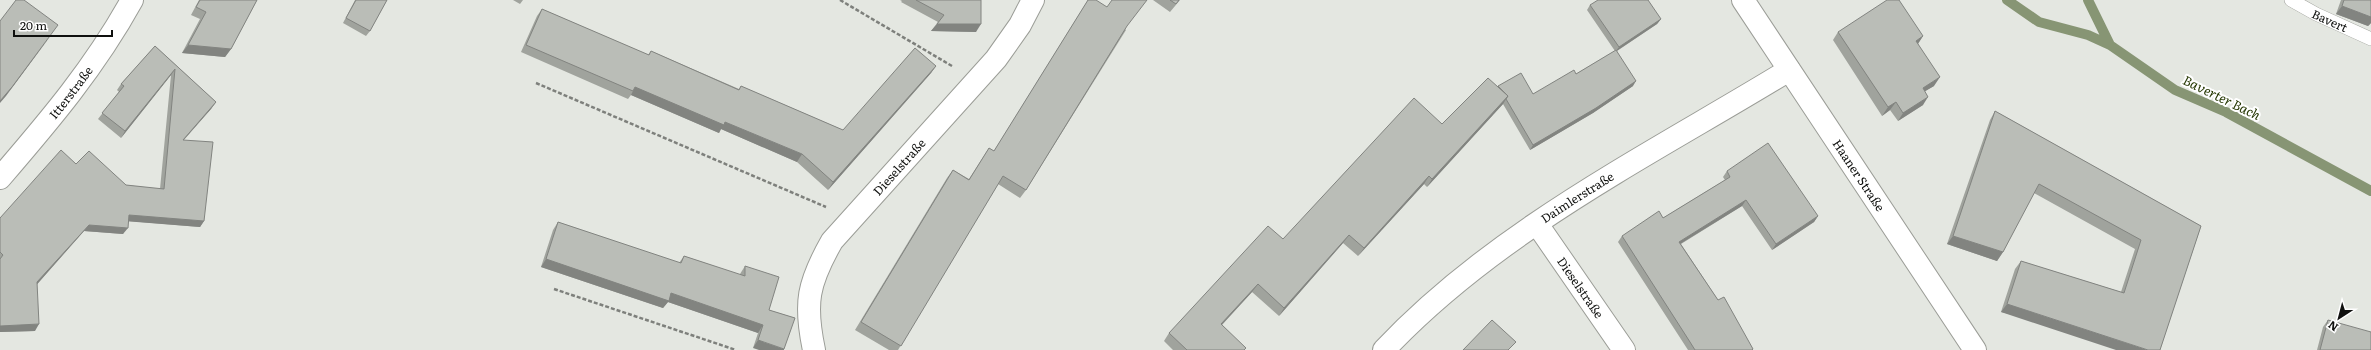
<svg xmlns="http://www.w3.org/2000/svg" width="2371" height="350" font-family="Literata,serif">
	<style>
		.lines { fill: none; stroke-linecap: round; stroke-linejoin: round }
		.stream { stroke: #879574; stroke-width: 10 }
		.service-casing { stroke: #9b9d97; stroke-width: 14 }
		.minor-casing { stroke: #9b9d97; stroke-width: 24 }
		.path { stroke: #7e807c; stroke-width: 2.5; stroke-dasharray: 4 2; stroke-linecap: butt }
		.service { stroke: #fff; stroke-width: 13 }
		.minor { stroke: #fff; stroke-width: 22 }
		.wall { fill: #a0a39d }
		.shaded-wall { fill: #828480 }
		.building { fill: #babdb7; stroke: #828480 }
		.labels { text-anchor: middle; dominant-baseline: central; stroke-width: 4; stroke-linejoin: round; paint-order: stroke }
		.street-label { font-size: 12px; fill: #0f100e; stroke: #fff }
		.water-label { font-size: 13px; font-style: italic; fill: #243600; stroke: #fff }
	</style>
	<rect width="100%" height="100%" fill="#e4e7e1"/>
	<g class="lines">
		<path class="stream" d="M2007,0L2039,22L2088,35L2110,45
			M2088,0L2110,45L2175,90L2226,112L2371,191"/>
		<defs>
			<g id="service">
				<path id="s1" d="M2291,0L2316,14L2371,39"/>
			</g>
			<g id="minor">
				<path id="s2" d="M1743,0L1975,350"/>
				<path id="s3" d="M0,178C50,120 95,67 132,0"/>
				<path id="s4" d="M1537,224L1624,350"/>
				<path id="s5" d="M814,350C804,303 808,283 832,241L996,59L1020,25L1033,0"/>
				<path id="s6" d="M1384,350C1497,230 1650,155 1789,70"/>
			</g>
		</defs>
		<use href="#service" class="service-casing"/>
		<use href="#minor" class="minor-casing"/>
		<path class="path" d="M840,0L952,66
			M536,83L826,207
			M554,289L736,350"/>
		<use href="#service" class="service"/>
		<use href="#minor" class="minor"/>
	</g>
	<path class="wall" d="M199,0H257L231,49L225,57L182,53L200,19L191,15Z
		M355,0H387L370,31L366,36L343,23Z
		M513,0H523L520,4Z
		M900,0H981L976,32L931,31L938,22L901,2L902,1Z
		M1088,0L1126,30L1026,190L1020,198L998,184L898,350H889L855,330L947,178L953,170L969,179L989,148L994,151Z
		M1153,0H1180L1170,12Z
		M2341,0H2371V23L2368,26L2336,14Z
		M1590,5L1661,19L1657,24L1617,51L1633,86L1593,113L1530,150L1503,104L1427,187L1424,184L1358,256L1343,243L1279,316L1252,292L1222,325L1245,350H1173L1164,341L1169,333L1283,239L1442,124L1498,86L1533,94L1576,74L1615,51L1587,10Z
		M542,9L648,55L651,51L739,89L741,86L843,130L936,66L931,73L828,190L797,162L721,129L719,133L631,95L628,99L521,52L537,16Z
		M1838,32L1923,36L1918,44L1934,86L1925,91L1923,105L1898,121L1890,110L1882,116L1833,40Z
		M155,46L216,102L211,109L184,140L204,221L200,227L128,221L123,234L84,231L37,284L35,331L0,332V218L76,164L126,185L160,189L171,75L121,138L98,119L119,92L117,90L121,84Z
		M1995,111L2201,226L2160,350L2001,312L2015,269L2021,261L2121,292L2135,249L2034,193L2003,252L1997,261L1947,244L1990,120Z
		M1727,171L1818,216L1814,222L1772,250L1742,206L1681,244L1718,300L1753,349V350H1688L1618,242L1622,236L1663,218L1725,180L1723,177Z
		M558,222L679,263L684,256L740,275V274L745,266L769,310L795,318L753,348L758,333L668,302L663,308L541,267L553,230Z
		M2328,320L2371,350H2317L2323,327Z"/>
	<path class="shaded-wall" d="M2342,6L2371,17V23L2368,26L2336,14Z
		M1661,19L1657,24L1615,52L1619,47Z
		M937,24H981L976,32L931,31Z
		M52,34L6,96L0,103V101Z
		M1923,36L1917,45L1916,41Z
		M188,45L231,49L225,57L182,53Z
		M936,66L931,73L828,190L833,182Z
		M175,69L171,75L121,138L125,131Z
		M1940,77L1934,86L1917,96L1923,88Z
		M1636,81L1633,86L1593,113L1530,150L1533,145Z
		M635,87L725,122L802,154L797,162L721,129L719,133L631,95Z
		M1508,96L1503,104L1427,187L1432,179Z
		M1928,97L1923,105L1898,121L1903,113Z
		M216,102L211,109L178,146L183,140Z
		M1896,102L1890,110L1882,116L1888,107Z
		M1429,176L1424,184L1358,256L1364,248Z
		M1746,200L1742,206L1675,247L1679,242Z
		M129,215L204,221L200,227L124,221Z
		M1818,216L1814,222L1772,250L1776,244Z
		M89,225L128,228L123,234L84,231L33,289L37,282Z
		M1349,235L1343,243L1279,316L1284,308Z
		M1953,236L2003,252L1997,261L1947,244Z
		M546,259L671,293L763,325L758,333L668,302L663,308L541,267Z
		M1258,284L1252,292L1215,332L1221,324Z
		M2007,304L2148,350H2116L2001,312Z
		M39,324L35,331L0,332V326Z
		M758,340L784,349V350H759L753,348Z"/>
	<path class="building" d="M16,0H24L58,25L12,87L0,101V21Z
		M200,0H257L231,49L188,45L206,12L196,7Z
		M356,0H387L370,31L346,18Z
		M916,0H981V24H937L944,15Z
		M1088,0H1096L1107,7L1112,0H1147L1127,26L1026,190L1003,176L901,346L861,322L953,170L969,180L989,148L994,151Z
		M1170,0H1179L1176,4Z
		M1598,0H1648L1661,19L1619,47L1590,5Z
		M1887,0H1899L1923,36L1916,41L1940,77L1923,88L1928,97L1903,113L1896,102L1888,107L1838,32Z
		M2344,0H2371V17L2342,6Z
		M542,9L649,55L651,51L739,90L741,86L843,130L915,48L936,66L833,182L802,154L725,122L724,125L635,87L633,91L526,45Z
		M155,46L216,102L183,140L213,142L204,221L129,215L128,228L89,225L37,282L39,324L0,326V259L3,255L0,252V218L61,150L76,164L89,151L126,185L164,189L175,69L125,131L102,113L124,86L121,84Z
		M1616,50L1636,81L1596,108L1533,145L1506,99L1508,96L1498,86L1521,73L1533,94L1574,70L1576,74Z
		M1488,78L1508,96L1432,179L1429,176L1364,248L1349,235L1284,308L1258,284L1221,324L1246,348L1244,350H1187L1169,333L1268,226L1283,239L1414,98L1442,124Z
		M1995,111L2201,226L2160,350H2148L2007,304L2021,261L2124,293L2141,240L2039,184L2003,252L1953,236Z
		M1768,143L1818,216L1776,244L1746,200L1679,242L1718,300L1724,297L1753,349L1752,350H1695L1690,342L1622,236L1659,211L1663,218L1730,177L1727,171Z
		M558,222L681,263L684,256L745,276V266L779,277L769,310L795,318L784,349L758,340L763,325L671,293L669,301L546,259Z
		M1492,320L1516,342L1508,350H1463Z
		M2328,320L2371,332V350H2320Z"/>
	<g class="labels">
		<g class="street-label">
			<text stroke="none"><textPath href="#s1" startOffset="44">Bavert</textPath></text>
			<text stroke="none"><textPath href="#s3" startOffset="111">Itterstraße</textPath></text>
			<text stroke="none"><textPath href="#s5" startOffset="214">Dieselstraße</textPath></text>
			<text stroke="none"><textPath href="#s2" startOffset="210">Haaner Straße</textPath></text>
			<text stroke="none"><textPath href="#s6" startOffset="247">Daimlerstraße</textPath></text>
			<text stroke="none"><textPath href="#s4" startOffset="77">Dieselstraße</textPath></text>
		</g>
		<g class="water-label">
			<text transform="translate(2222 97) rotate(26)">Baverter Bach</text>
		</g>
	</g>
	<g transform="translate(2339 318) rotate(216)" stroke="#ffffff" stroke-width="3" paint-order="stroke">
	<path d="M0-3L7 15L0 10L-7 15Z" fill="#0f100e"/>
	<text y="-6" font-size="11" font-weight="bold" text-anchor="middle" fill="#0f100e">N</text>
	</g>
	<path d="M14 30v6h98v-6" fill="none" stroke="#0f100e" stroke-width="2"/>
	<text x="20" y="30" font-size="12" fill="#0f100e" stroke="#ffffff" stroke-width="3" paint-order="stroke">20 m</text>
</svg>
